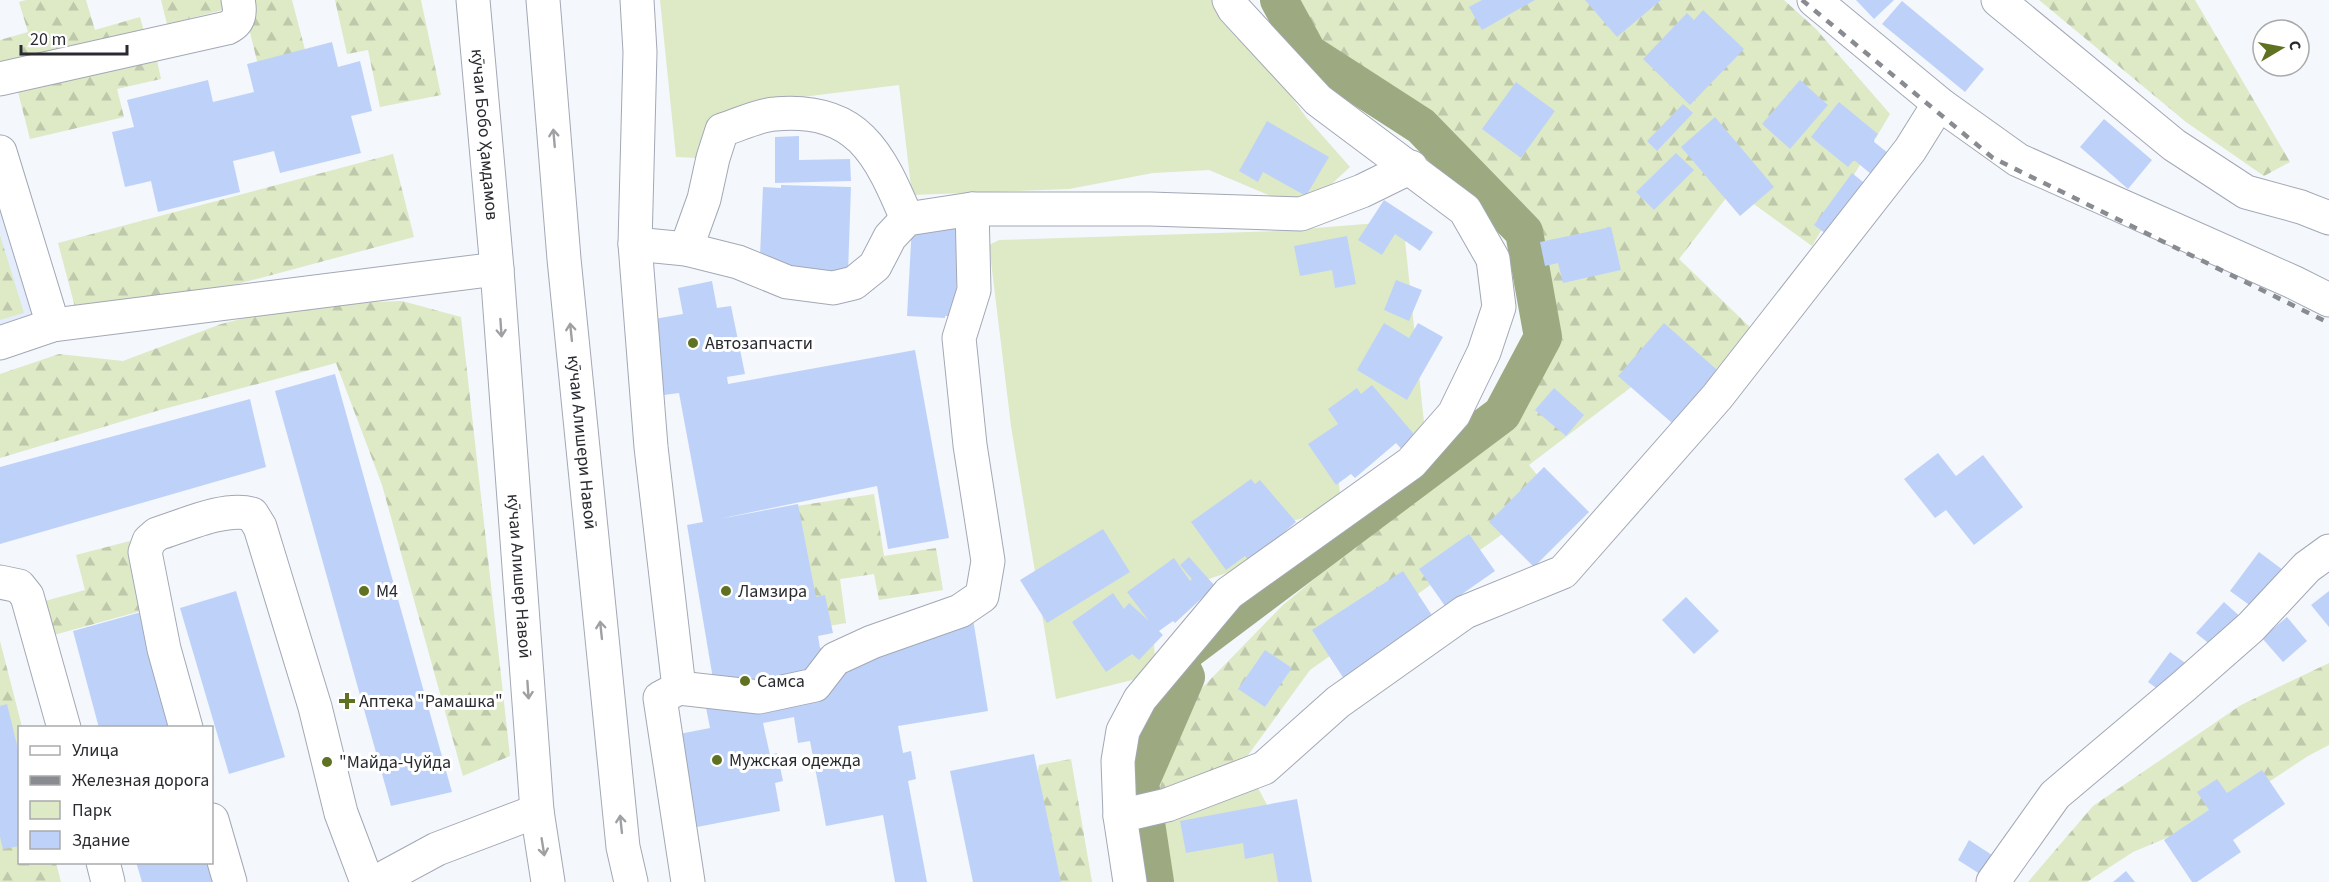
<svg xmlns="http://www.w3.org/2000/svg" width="2329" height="882" font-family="'Source Sans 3',sans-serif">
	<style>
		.built { fill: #e5edfd }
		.green { fill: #dee9c6 }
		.forest { fill: url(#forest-firs) }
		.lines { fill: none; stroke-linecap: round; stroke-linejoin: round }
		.canal { stroke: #9da981; stroke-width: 38 }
		.building { fill: #bed2f9 }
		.minor-casing { stroke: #a2a8b5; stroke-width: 35 }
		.minor { stroke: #fff; stroke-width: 33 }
		.rail { stroke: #888b90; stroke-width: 4.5; stroke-dasharray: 8 8; stroke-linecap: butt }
		.oneway { stroke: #9fa0a2 }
		.poi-dot { fill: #5f7221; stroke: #fff; stroke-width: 2 }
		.labels { text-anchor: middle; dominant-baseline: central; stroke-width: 6; stroke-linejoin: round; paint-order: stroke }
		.street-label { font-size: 18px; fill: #292b30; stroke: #fff }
		.poi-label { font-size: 18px; fill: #292b30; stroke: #fff; text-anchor: start }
	</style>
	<defs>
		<pattern id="forest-firs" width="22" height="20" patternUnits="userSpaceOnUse" patternTransform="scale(1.5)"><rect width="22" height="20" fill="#dee9c6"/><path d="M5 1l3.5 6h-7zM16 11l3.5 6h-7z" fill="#bec8aa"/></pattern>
	</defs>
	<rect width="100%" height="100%" fill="#f4f7fc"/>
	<path class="built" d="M0,208L38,326L0,337Z"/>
	<path class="green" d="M660,0H1222L1306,117L1350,167L1325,190L1290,204L1209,170L1153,173L1069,189L912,195L899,85L746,104L698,158L676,157Z
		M1403,221L1425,432L1336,446L1341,507L1247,534L1260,562L1151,598L1156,674L1056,699L1011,426L989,245L999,240L1278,231Z
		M1257,786L1284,837L1297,882H1160L1155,863L1166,819Z"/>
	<path class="forest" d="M26,0H86L95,30L140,17L148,45L0,88V40L28,32L19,2Z
		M161,0H229L231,8L167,24Z
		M242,0H292L309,65L261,77Z
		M335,0H421L441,95L380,107L368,50L347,54Z
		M1282,0H1784L1816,29L1890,114L1812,246L1733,189L1679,259L1753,330L1706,380L1651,372L1529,465L1555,497L1310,670L1243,762L1160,790L1164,727L1283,605L1506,420L1552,338L1528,217L1432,118L1316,43Z
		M2039,0H2195L2290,162L2264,176L2186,122Z
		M157,60L161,79L117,89L124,117L30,139L18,92Z
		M393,154L414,237L80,326L58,243Z
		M0,235L24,313L0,320Z
		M402,301L461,317L510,756L463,776L382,485L336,363L160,410L0,458V374L59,354L123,361L221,324L298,305Z
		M874,494L884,556L936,548L943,590L879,600L874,574L840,579L846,623L817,628L784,508Z
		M130,541L148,609L43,638L34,604L85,590L76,555Z
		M0,641L22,727L20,728V862L56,863L61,882H0Z
		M2329,663V745L2308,756L2214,818L2133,852L2087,882H2028L2093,806L2241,705Z
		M1071,759L1092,882H978L1036,780L1039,765Z"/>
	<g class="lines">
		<path class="canal" d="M1155,882L1140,783L1186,677L1177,658L1502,414L1543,337L1524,232L1421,126L1308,53L1279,0"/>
	</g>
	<path class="building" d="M1482,0H1535L1482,30L1469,7Z
		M1585,0H1661L1617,37Z
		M1856,0H1894L1874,19Z
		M1902,1L1984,69L1965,92L1882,24Z
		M1703,10L1744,49L1690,105L1643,59L1687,13L1694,20Z
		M332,42L338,67L360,61L372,111L351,116L361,153L280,173L274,151L233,161L240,192L158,212L151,181L125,187L112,132L134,127L127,100L208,80L213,102L254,92L247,64Z
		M1800,80L1828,105L1790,149L1762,124Z
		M1516,82L1555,111L1521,158L1482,129Z
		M1839,102L1878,134L1873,141L1888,153L1871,174L1854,160L1848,167L1811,137Z
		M1683,104L1693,113L1657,151L1647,141Z
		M1715,117L1774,187L1740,216L1681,147Z
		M2104,119L2152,160L2128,189L2080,147Z
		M1267,121L1329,157L1306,196L1263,172L1258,182L1239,171Z
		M799,136V160L850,159L851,181L775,183V137Z
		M1676,153L1694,170L1654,210L1636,192Z
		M1852,173L1868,186L1830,237L1814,225Z
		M781,185L851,187L848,273L759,279L763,187L781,188Z
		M1384,200L1433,232L1420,251L1395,234L1382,255L1358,240Z
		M912,225L962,226L954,316H945V318L907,316Z
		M1611,227L1621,270L1563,283L1558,263L1545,266L1540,242Z
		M1347,236L1356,284L1335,288L1332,270L1300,276L1294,246Z
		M1396,280L1422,290L1409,321L1384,310Z
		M712,281L717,308L731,306L745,374L727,377L728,384L915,350L949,538L888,549L877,486L719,519L798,504L816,597L825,595L833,633L818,636L820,648L973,619L988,711L898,726L903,753L911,751L916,779L908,781L927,882H895L883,815L826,826L810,741L798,743L794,717L763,723L770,755L777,753L783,781L775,783L780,811L692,828L674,735L710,728L701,682L713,679L687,525L703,522L679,393L656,396L643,321L683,314L678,288Z
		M1384,323L1409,338L1418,323L1443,337L1407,400L1357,370Z
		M1664,323L1724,376L1679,429L1618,376Z
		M335,374L452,792L391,806L275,391Z
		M1372,385L1419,440L1405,453L1396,443L1355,478L1351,474L1336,485L1308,444L1338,424L1328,409L1357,388L1361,394Z
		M1554,388L1584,415L1566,436L1535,410Z
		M250,399L266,467L0,544V467Z
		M1938,453L1956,476L1983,455L2023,507L1974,545L1946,510L1935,518L1904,479Z
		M1544,467L1589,512L1534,567L1489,522Z
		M1251,479L1255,484L1260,480L1296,522L1250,562L1245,556L1226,570L1191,522Z
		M1103,529L1130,572L1047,623L1020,580Z
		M1469,534L1495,571L1445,606L1419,569Z
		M2259,552L2283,570L2255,609L2230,591Z
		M1189,557L1215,586L1175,623L1173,621L1159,631L1163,635L1139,660L1132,654L1106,672L1072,622L1113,593L1124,609L1129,603L1149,621L1127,592L1174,558L1190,581L1192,579L1180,565Z
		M1403,571L1437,623L1346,682L1312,630Z
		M236,591L285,757L229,774L180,608Z
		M2329,591V627L2311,605Z
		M1686,597L1719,631L1694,654L1662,620Z
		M2224,602L2244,620L2217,650L2196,633Z
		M145,611L178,728H99L73,631Z
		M2287,617L2307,641L2283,662L2262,638Z
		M1265,650L1292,668L1265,707L1238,689Z
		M2170,652L2188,665L2166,695L2148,682Z
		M7,704L20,757V846L3,849L0,837V706Z
		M1034,754L1061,882H973L950,771Z
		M2262,770L2285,804L2233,840L2241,852L2197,882H2192L2164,840L2209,810L2197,792L2217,779L2227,793Z
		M1297,799L1312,882H1278L1273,853L1245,859L1243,843L1186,853L1180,821Z
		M1969,840L1995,857L1983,876L1958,860Z
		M136,862H212L221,882H142Z
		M2126,871L2135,882H2113Z"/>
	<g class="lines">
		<defs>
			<g id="minor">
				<path id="s1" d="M473,0L497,269L537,811L548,882"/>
				<path id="s2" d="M543,0L564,259L623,847L631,882"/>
				<path d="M637,0L640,52L635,244L651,447L679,688L660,698L688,882"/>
				<path d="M1814,0L1941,105L2018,160L2293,282L2329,300"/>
				<path d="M1998,0L2174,145L2246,192L2301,207L2329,218"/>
				<path d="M0,79L227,28C240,22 241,13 238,0"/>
				<path d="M0,152L53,325"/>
				<path d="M635,244L686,249L738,262L787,282L833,288L854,283L875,266L890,237L907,219L972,209H1150L1301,214L1362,191L1411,167"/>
				<path d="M686,249L704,199L713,158L722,130C739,125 758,115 775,114C858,107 879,153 907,219"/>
				<path d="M0,343L53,325L497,269"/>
				<path d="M0,582L19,586L27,596L64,728"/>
				<path d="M679,688L759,697L815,685L835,659L872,642L960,611L982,596L988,561L970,445L959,338L974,290L972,209"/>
				<path d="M186,728L164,649L145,552L149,541L157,534C183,526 225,506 252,514L260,527L315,707L341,813L367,882"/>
				<path d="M1120,816L1167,805L1264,768L1338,702L1465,612L1563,572L1717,397L1910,150L1935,110L1941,105"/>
				<path d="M212,820L230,882"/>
				<path d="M103,862L108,882"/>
				<path d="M376,882L437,849L537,811"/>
				<path d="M1130,882L1120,816L1118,761L1123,731L1140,699L1229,593L1411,463L1454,414L1484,352L1499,307L1493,259L1465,210L1318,100L1234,9L1229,0"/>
				<path d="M1993,882L2055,795L2184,686L2251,627L2307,567L2329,551"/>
			</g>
		</defs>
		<use href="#minor" class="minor-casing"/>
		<use href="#minor" class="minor"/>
		<path class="rail" d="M1802,0L1993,158L2329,323"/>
	</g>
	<defs><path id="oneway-shaft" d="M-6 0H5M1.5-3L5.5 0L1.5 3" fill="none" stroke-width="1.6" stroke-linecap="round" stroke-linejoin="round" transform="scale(1.5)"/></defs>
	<g class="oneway">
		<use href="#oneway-shaft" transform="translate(554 138) rotate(-95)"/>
		<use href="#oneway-shaft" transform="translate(501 328) rotate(86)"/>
		<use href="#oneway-shaft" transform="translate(571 332) rotate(-96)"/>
		<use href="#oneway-shaft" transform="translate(601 630) rotate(-96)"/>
		<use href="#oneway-shaft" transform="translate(528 690) rotate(86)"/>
		<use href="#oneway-shaft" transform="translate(621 824) rotate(-96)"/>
		<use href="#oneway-shaft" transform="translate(543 847) rotate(81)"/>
	</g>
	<g class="poi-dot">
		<circle cx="693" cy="343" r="6"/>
		<circle cx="364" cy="591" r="6"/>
		<circle cx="726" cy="591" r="6"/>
		<circle cx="745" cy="681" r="6"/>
		<path d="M344 692h6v6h6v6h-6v6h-6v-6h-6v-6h6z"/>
		<circle cx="717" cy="760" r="6"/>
		<circle cx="327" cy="762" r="6"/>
	</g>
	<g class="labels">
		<g class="street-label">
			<text stroke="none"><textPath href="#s1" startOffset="135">кӯчаи Бобо Ҳамдамов</textPath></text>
			<text stroke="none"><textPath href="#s2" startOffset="444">кӯчаи Алишери Навоӣ</textPath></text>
			<text stroke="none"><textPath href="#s1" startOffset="578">кӯчаи Алишер Навоӣ</textPath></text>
		</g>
		<g class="poi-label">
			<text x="705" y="343">Автозапчасти</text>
			<text x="376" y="591">М4</text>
			<text x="738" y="591">Ламзира</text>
			<text x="757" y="681">Самса</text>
			<text x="359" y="701">Аптека "Рамашка"</text>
			<text x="729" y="760">Мужская одежда</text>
			<text x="339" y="762">"Майда-Чуйда</text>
		</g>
	</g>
	<rect x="18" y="726" width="195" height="138" fill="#ffffff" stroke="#a9aaac" stroke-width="1.5"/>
	<rect x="30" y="746" width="30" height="9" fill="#ffffff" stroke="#a9aaac" stroke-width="1.5"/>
	<text x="72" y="756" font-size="18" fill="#292b30">Улица</text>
	<rect x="30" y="776" width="30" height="9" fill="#888b90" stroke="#a9aaac" stroke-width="1.5"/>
	<text x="72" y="786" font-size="18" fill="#292b30">Железная дорога</text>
	<rect x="30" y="801" width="30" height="18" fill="#dee9c6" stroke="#a9aaac" stroke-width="1.5"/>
	<text x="72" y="816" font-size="18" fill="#292b30">Парк</text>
	<rect x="30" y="831" width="30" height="18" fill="#bed2f9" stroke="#a9aaac" stroke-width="1.5"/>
	<text x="72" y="846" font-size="18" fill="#292b30">Здание</text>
	<g transform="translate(2281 48) rotate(80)"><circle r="28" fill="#ffffff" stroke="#a9aaac" stroke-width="1.5"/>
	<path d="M0-4.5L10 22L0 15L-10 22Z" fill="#5f7221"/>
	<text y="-9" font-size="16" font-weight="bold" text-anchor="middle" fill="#292b30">С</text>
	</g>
	<path d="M21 45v9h106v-9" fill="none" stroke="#292b30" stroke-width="3"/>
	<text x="30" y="45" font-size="18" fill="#292b30" stroke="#ffffff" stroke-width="4.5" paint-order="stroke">20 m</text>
</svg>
